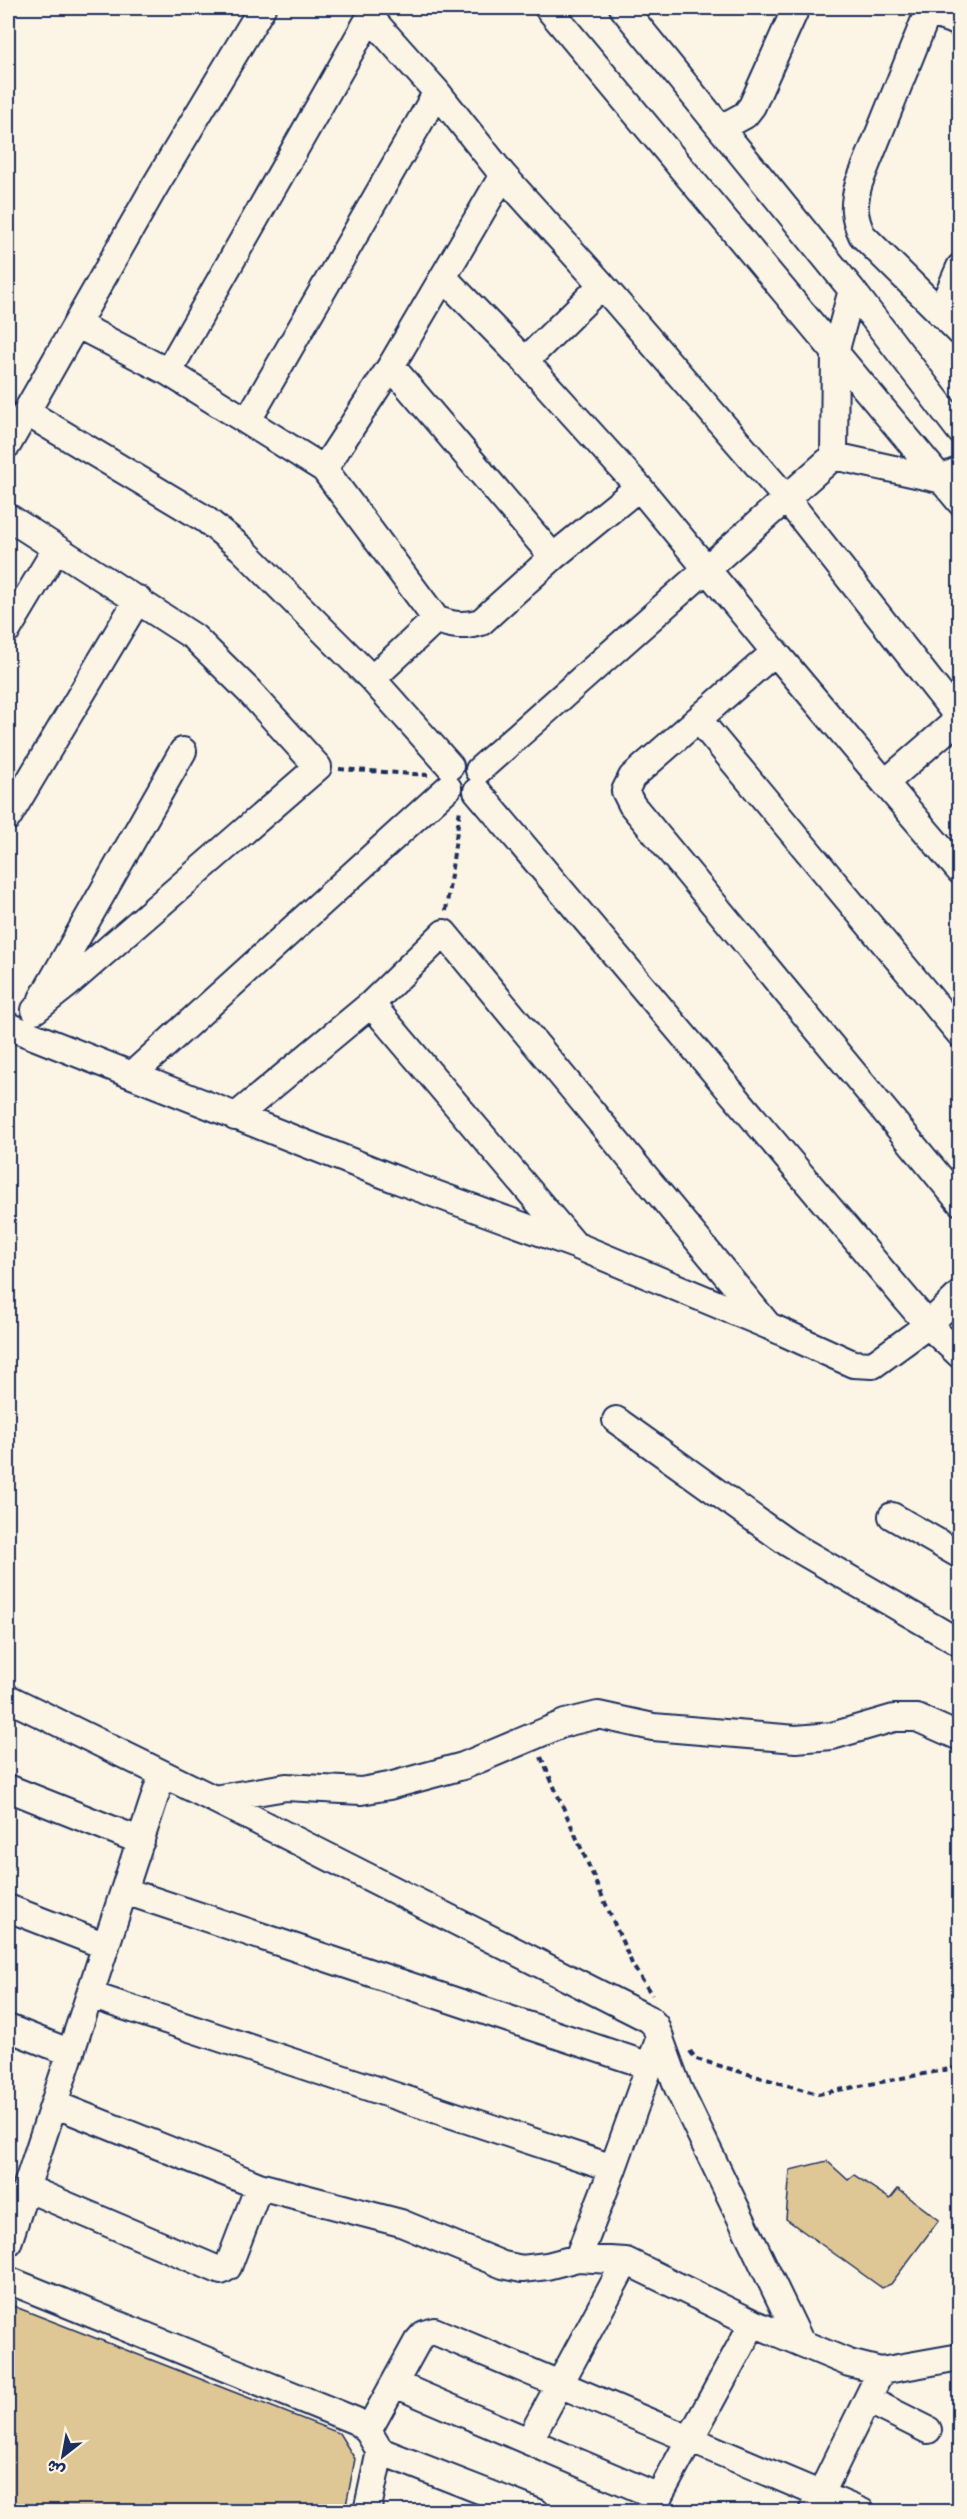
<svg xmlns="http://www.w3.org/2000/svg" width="967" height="2519" font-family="Caveat,'Playpen Sans Arabic',sans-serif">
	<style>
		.building { fill: #dfc695; stroke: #1b2f5e; stroke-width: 1.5 }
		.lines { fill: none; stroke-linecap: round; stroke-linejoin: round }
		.minor-casing { stroke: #1b2f5e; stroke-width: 30 }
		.path { stroke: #1b2f5e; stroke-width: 4; stroke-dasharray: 6 4.5; stroke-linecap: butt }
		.minor { stroke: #fcf5e5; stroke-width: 26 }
	</style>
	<rect width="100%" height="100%" fill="#fcf5e5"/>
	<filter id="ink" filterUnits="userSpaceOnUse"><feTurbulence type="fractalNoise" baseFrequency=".0167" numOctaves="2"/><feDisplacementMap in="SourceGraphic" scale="12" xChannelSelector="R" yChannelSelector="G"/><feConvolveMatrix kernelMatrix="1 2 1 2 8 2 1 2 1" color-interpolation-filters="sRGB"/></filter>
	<g filter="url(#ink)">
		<path class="building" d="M827,2161L848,2180L854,2175L890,2199L898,2189L939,2220L891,2284L882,2288L786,2219L790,2170Z
			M8,2304L339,2433L355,2459L345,2511H8Z"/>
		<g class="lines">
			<defs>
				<path id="minor" d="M548,8L960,502
					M623,8L852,290L960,431
					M960,23L928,12L859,183C853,204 853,216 862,235L960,332
					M721,128L745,115L752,106L796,8
					M444,278L525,361
					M602,285L786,498L959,718
					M940,313L960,267
					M78,325L168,372L370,17L437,92L248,420
					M391,366L553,557
					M168,372L324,469L391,366L503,175
					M26,412L205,519L241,548L372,679L450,766
					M8,444L155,186L262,8
					M834,456L939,479L960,470
					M324,469L436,619
					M639,487L775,652L632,777L625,791L632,805L960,1202
					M8,517L194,637L249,691L318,767L68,984L35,1010
					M8,629L56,549
					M775,652L885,783
					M372,679L436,619C452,626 464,627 481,622L553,557L639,487L525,361L602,285L503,175L437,92
					M960,718L885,783L960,871
					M699,720L960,1034
					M479,770L834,456L835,353L852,290
					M477,791L928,1325L960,1294
					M8,817L138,599
					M42,999L183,751
					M371,1004L574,1244
					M8,1026L400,1181L575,1245L769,1326L853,1364L873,1365L928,1325L960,1355
					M133,1074L448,788
					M235,1117L371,1004L444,933L767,1324
					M616,1420L788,1543L960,1643
					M892,1516L960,1555
					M8,1698L214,1799L649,2019L655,2025L678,2088L801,2343
					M8,1788L141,1841
					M214,1799L286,1787L361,1791L389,1786L463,1766L565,1723L598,1715L653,1727L796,1739L832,1736L894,1718H917L960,1737
					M125,1891L650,2066
					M8,1908L106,1946
					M90,1995L613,2168L660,2037
					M8,2028L71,2053
					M54,2104L259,2186L401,2223L503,2265L522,2269L547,2266L578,2258L626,2261L753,2323L849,2363L881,2371L960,2357
					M26,2188L221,2271L228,2267L259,2186
					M8,2243L162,1775
					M578,2258L613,2168
					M8,2280L356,2421L368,2431L380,2451
					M395,2384L659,2497
					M868,2400L928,2430
					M368,2431L417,2342L424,2334L434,2331L862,2512
					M529,2441L626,2261
					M651,2511L753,2323
					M367,2512L380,2451L536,2512
					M812,2512L881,2371"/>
			</defs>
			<use href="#minor" class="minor-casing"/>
			<path class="path" d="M339,769L428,775
				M446,911L460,809
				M541,1757L633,1966L652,1995
				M690,2051L696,2059L818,2094L960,2067"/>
			<use href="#minor" class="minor"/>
		</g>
	</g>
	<rect width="967" height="2519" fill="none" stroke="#fcf5e5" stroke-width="30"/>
	<rect x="15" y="15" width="937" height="2489" fill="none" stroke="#1b2f5e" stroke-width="2" filter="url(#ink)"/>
	<g transform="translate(63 2456) rotate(211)" stroke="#fcf5e5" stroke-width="4.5" paint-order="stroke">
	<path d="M0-4.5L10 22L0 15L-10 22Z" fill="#1b2f5e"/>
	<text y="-9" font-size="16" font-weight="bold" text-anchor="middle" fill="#1b2f5e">ش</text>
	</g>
</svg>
